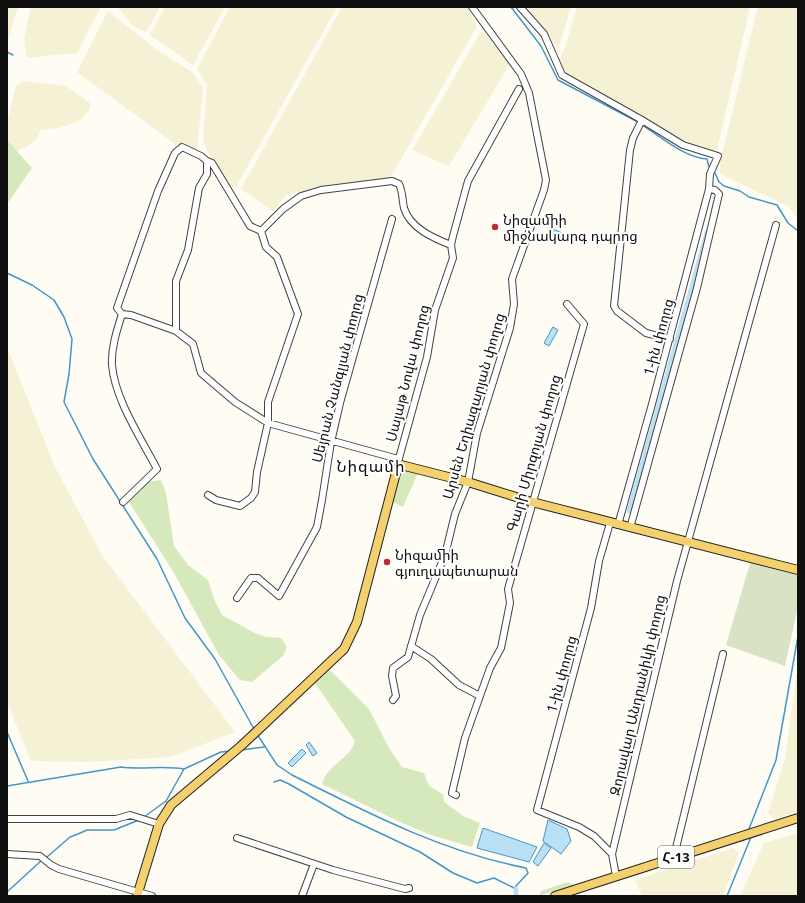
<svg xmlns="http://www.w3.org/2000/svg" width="805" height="903" font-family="Georgia,'Noto Sans Armenian',serif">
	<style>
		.farmland { fill: #f5f1d4 }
		.green { fill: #d5e9bd }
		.cemetery { fill: #d9e2c4 }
		.water { fill: #bae0f5; stroke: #4297ca }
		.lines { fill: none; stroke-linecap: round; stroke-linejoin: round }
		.stream { stroke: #4297ca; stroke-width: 1.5 }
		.canal { stroke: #bae0f5; stroke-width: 4.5 }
		.minor-casing { stroke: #434343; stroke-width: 8 }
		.major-casing { stroke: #212121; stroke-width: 10 }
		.minor { stroke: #fff; stroke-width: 6 }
		.major { stroke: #f4d16e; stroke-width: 8 }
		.poi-dot { fill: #be2b35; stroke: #fff; stroke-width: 1.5 }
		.labels { text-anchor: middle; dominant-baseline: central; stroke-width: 4; stroke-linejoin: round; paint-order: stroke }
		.shield { fill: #fff; stroke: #585858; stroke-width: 1 }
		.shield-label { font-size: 13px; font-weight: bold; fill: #101010 }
		.poi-label { font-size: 14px; fill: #101010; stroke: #fff; text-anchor: start }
		.street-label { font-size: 14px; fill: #101010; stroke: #fff }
		.quarter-label { font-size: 16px; letter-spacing: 1px; fill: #101010; stroke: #fff }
	</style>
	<rect width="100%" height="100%" fill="#fffcf4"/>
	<path class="farmland" d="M7,7H18L7,43Z
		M31,7H101L77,53L27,58L24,39Z
		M118,7H160L146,32L133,26Z
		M165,7H225L193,65L150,35Z
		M230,7H337L236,187L231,189L208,153L203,140L207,85L197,69Z
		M342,7H467L477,26L390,178L287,194L273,211L241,189Z
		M523,7H571L558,50L543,25Z
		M577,7H750L717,150H705L680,140L564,71L559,59L565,48Z
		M758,7H798V219L788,206L720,174V162Z
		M108,11L157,50L192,72L203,87L197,150L175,144L77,72Z
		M482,30L510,64L449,166L412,150Z
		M23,81L66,86L90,103V109L79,121L59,128L40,130L38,138L27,147L15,152L7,141V124L16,86Z
		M7,347L55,467L102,555L235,732L171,757L87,762L31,761L7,702Z
		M798,665V811L774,819L768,813L785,759Z
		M798,833V896H740L764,843Z
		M733,848L739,852L723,896H642L635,880Z"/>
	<path class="green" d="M7,140L32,168L7,204Z
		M405,470L418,473L403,507L392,502L399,475Z
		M161,480L166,493L174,546L188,565L208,580L214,599L222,615L253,632L266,637L281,638L287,647L283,656L252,682L240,680L219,655L174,573L129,502L146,482Z
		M330,670L369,709L389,748L402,767L424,773L429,786L443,794L444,802L463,816L480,823L472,847L431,835L400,822L322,784C328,763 349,761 355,741L315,683Z
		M567,882L575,885L539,896L541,891Z"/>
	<path class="cemetery" d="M751,560L798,572V606L785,666L726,645Z"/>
	<path class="water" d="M551,228L562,233L559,240L548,234Z
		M553,327L558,330L549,346L544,343Z
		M309,742L317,753L313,756L306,745Z
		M302,749L306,753L292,767L288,763Z
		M548,820L567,829L571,841L561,854L543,841Z
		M483,828L537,847L529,862L477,848Z
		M544,843L551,848L538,866L533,862Z"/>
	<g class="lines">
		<path class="stream" d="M511,7L541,46L558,80L638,122
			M7,52L13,55
			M642,125C662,137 683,157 707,159L709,167
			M715,173L719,182L724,186L740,191L749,197L777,205L788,223L798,231
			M7,273L32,285L54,300L64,317L72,339L69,374L64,402L93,459L157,559L185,618L215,659L254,729
			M7,732L28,781
			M257,734L277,765L292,775C368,813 443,852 526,868L528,873L516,886V889L494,878L477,883L453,873L420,852L346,817L289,784L280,780L274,782
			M242,750L264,747
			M7,786L121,767C142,770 163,765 184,769
			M144,817L166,801L184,769L221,752L230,751
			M749,829L776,760L798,636
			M47,857L70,837L78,834L87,830H114L139,820
			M7,892L42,860
			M727,896L751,837"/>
		<path class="canal" d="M629,511L707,232
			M516,889V896"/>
		<defs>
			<path id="minor" d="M520,7L544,34L562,75L642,120L683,145L718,156L710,174L709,189L652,404L618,525
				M642,120L633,138L630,150L614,306L617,311L646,333L670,339
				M207,161L212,163L250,226L261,231
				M261,231L283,209L301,196L321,190L392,181L399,184C403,192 402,199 404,208C410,228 433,238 451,245
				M122,314C117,330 111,348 112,365C115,400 141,438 157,469L123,502
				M176,331V281L188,250L199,188L207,174V161L201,156L182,147L175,153L158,191L117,308L122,314L131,315L176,331L193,344L201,373L235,402L268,423L398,459
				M398,462L427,357L435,310L453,258L451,245L453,236L468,181L519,89
				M208,495L216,500L240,506L251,498L255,492L257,472L268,423V402L298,314L277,257L266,247L261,231
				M610,523L599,561L591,608L537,810L579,827L594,836L612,854L616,876
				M630,528L697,288L719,194L715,190L709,189
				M237,598L251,578H258L279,596L317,527L322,500L331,442L340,403L392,219
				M411,646L431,659L459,685L480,696
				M393,700L396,696L392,676L393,668L408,657L420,615L445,555L455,514L468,482L477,433L510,328L514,304L512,279L544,190L546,180L529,93L521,74L472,7
				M456,795L452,793L465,738L490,668L501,648L510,603L508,589L584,324L567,304
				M7,819H116L130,815L159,824
				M237,838L333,870L405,889L409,888
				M7,854L40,856L51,865L59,869L152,896
				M612,854L677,581L776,225
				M678,857L676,848L723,654
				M302,896L314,864"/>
			<path id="major" d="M137,896L159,824L171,805L241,746L344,649L357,622L397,469L401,465L468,482L532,502L798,570
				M555,896L798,818"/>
		</defs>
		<use href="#minor" class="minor-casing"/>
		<use href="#major" class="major-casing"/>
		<use href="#minor" class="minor"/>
		<use href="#major" class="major"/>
	</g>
	<g class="poi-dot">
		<circle cx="495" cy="227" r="4"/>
		<circle cx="387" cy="562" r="4"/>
	</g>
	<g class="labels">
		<rect class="shield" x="658" y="846" width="36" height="22" rx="3"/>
		<g class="shield-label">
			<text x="676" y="857">Հ-13</text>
		</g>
		<g class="poi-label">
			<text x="503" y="219">Նիզամիի<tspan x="503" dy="16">միջնակարգ դպրոց</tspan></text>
			<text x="395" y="554">Նիզամիի<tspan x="395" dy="16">գյուղապետարան</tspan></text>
		</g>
		<g class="street-label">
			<text transform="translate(658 337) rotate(-75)">1-ին փողոց</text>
			<text transform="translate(407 373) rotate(-76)">Սայաթ Նովա փողոց</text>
			<text transform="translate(337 378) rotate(-76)">Սեյրան Չանգլյան փողոց</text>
			<text transform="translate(473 406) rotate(-74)">Արսեն Եղիազարյան փողոց</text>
			<text transform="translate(533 453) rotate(-74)">Գարի Միրզոյան փողոց</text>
			<text transform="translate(561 674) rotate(-75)">1-ին փողոց</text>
			<text transform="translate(637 695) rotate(-77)">Զորավար Անդրանիկի փողոց</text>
		</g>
		<g class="quarter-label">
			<text x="371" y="466">Նիզամի</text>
		</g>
	</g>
	<rect width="805" height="903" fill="none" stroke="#101010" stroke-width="16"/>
</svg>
